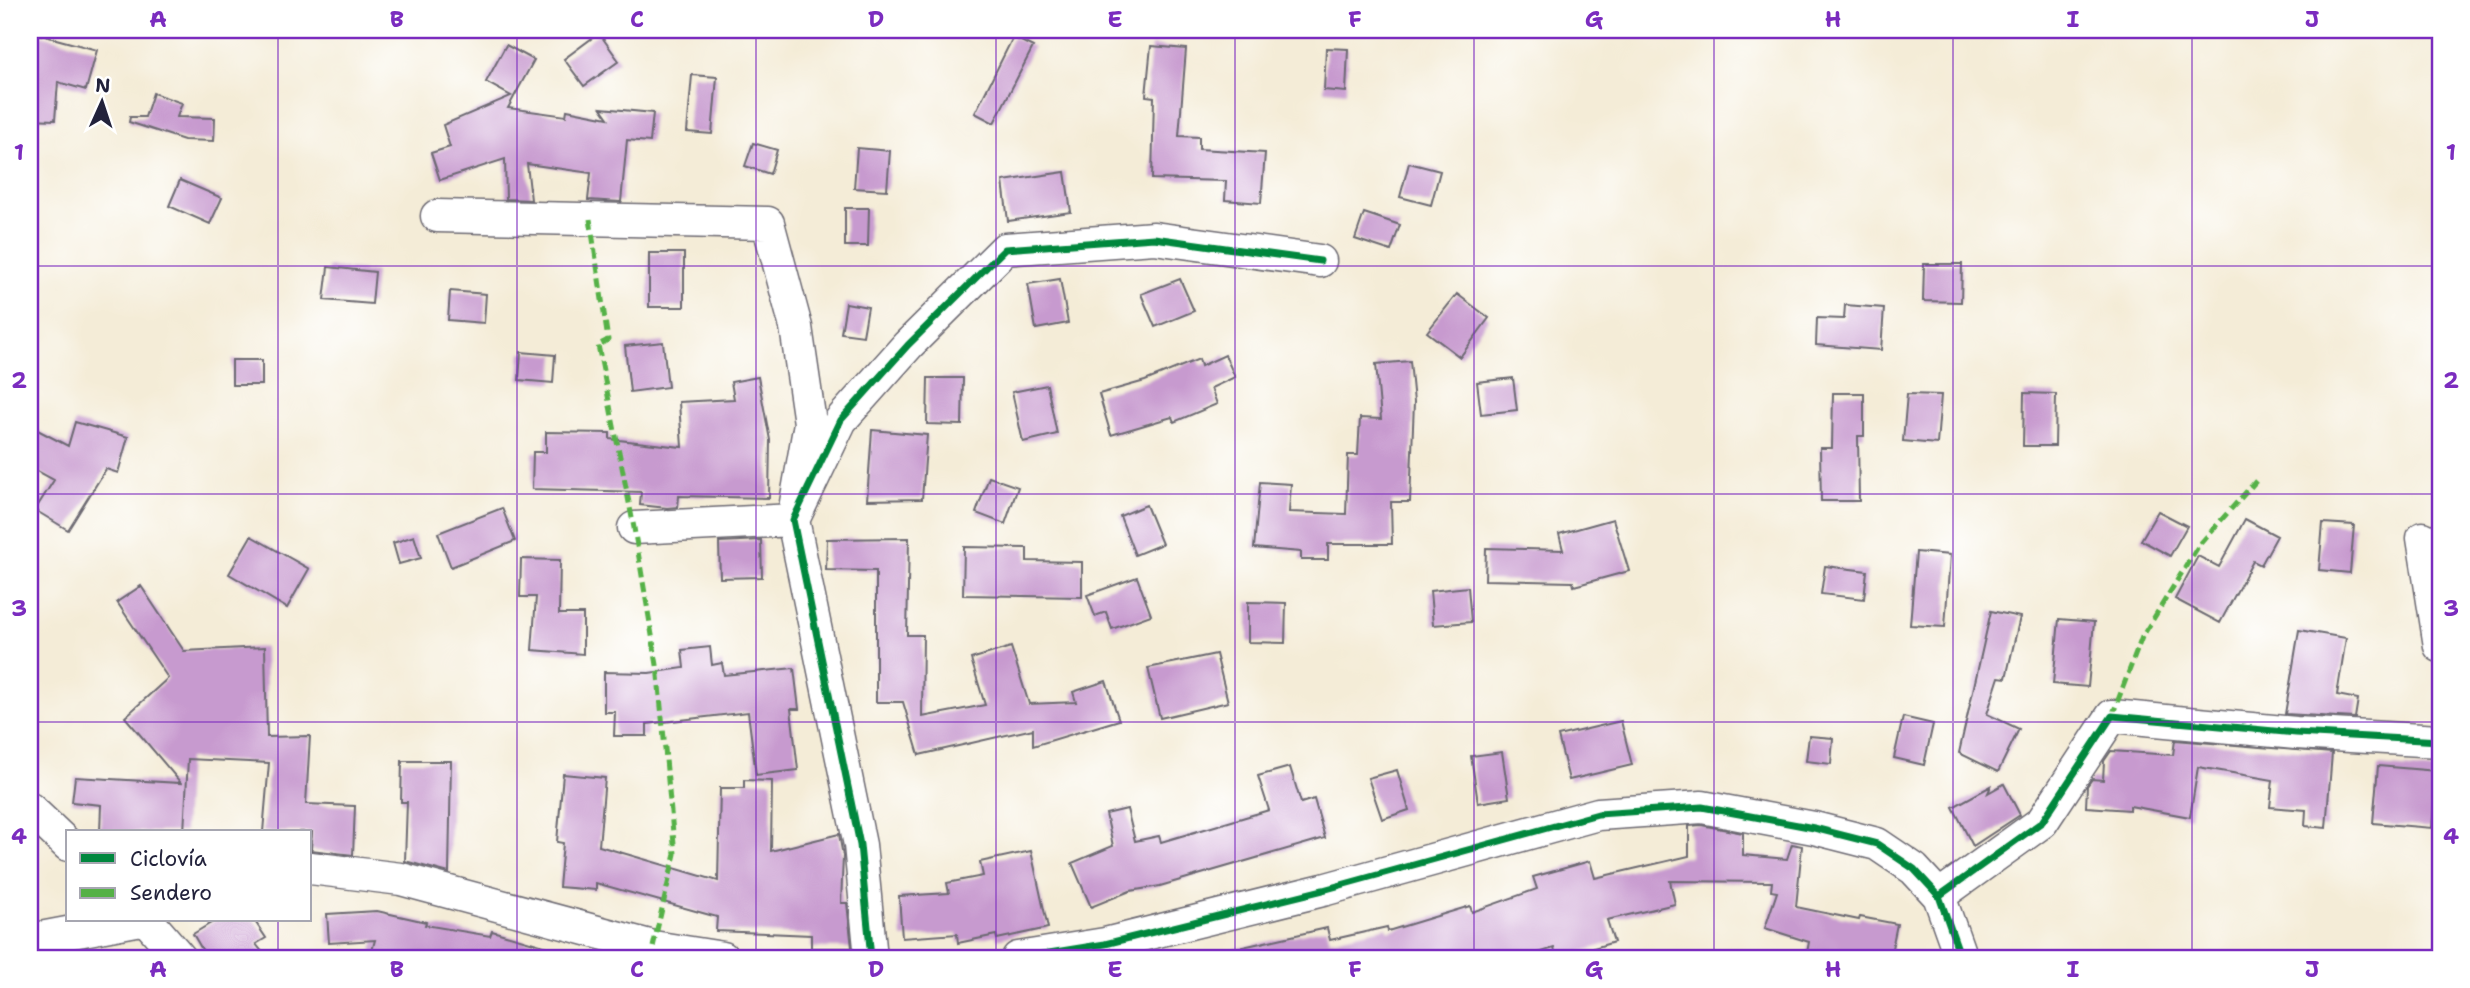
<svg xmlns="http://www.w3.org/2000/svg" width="2470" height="988" font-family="'Shantell Sans',sans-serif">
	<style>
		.building { fill: #c79acf }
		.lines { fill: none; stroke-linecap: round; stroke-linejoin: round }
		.minor-casing { stroke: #6c6972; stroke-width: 35 }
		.minor { stroke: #fff; stroke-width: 32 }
		.quiet { stroke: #55b146; stroke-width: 5; stroke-dasharray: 10 5; stroke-linecap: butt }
		.cycleway-casing { stroke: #fff; stroke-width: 11 }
		.cycleway { stroke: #00873e; stroke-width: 7 }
		.grid { fill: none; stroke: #7b2cbf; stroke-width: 2; stroke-opacity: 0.55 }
		.neatline { fill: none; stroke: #7b2cbf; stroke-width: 2.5 }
		.grid-label { font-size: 23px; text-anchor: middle; font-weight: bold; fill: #7b2cbf }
	</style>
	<rect width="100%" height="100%" fill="#fff"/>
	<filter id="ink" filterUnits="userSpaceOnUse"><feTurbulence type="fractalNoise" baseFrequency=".0143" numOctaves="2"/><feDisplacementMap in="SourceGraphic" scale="14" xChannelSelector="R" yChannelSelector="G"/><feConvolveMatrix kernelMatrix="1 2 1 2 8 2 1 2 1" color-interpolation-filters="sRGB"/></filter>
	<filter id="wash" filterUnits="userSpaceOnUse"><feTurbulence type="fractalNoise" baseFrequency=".00686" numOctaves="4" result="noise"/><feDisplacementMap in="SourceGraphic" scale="28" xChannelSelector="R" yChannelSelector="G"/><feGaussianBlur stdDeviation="1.57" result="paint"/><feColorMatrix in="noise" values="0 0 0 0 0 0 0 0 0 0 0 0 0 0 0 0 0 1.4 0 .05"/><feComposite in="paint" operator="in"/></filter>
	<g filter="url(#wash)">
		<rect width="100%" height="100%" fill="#f4ecd7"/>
		<g id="blocks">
			<path class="building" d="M30,32L97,50L86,90L58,82L55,120L30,119Z
				M599,33L619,61L584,86L564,59Z
				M1013,37L1033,47L994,123L975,113Z
				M506,45L534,60L508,108L566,116L567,110L608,118L601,108L653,113L650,142L627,140L621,202L588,200L591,173L527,164L531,200L506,199L505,159L440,180L431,153L450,147L443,125L511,96L486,82Z
				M1151,46L1186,49L1179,136L1199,137V149L1265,153L1261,203L1225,200L1226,181L1152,179L1154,97L1146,96Z
				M1326,48L1348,49L1346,92L1324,90Z
				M692,75L717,77L712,134L687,132Z
				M153,93L182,103L177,117L215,118L214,141L184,140L129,122L130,117H145Z
				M753,143L777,150L770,174L745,166Z
				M857,148L890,151L887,190L854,188Z
				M1409,163L1440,171L1431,205L1400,197Z
				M1065,172L1071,212L1008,221L1003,181Z
				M180,180L222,198L210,224L169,206Z
				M845,208H869L868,246H845Z
				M1364,213L1400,225L1391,251L1355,239Z
				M649,253H684V307H649Z
				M1924,264H1962L1961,302L1923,301Z
				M328,267L375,272L372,304L324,300Z
				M1060,279L1068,323L1036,329L1028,284Z
				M1180,279L1194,311L1155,327L1141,294Z
				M450,291L486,294L484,323L448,320Z
				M1457,294L1489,318L1460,357L1427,332Z
				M846,303L868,307L863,336L841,333Z
				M1845,305L1884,308L1881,350L1816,345L1817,318L1844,319Z
				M663,342L668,387L630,392L625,346Z
				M521,352L555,355L553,383L519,380Z
				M1225,355L1235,377L1211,388L1217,404L1174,422L1172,417L1111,435L1099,394L1145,381L1199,359L1201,366Z
				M232,360H262V385H232Z
				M1410,361L1414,402L1410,502H1391L1392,544H1328V560H1301V552L1254,548L1260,482L1291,484L1289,512L1346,514L1348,455H1358L1360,418L1381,419L1376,364Z
				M758,377L770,440L769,498L679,496L678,507L667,508L640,505L641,492L532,489L533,452H546V432L610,433V439L682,447L679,402L734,399L731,382Z
				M928,378H963L962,425L927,424Z
				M1513,378L1517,410L1481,414L1477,382Z
				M1047,385L1057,434L1023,442L1012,392Z
				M1833,393H1864V436H1858L1859,501H1821L1820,448H1832Z
				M2024,393L2056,394L2055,446H2023Z
				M1907,394L1941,395L1937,444L1903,441Z
				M75,422L128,437L118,473L106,469L68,530L35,510L54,480L30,467V426L68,446Z
				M872,430L927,435L922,499L867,500Z
				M989,477L1018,487L1005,524L976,513Z
				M1146,505L1162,544L1135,555L1120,516Z
				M502,508L515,541L451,567L438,533Z
				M2158,511L2187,526L2170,556L2141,540Z
				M1613,519L1629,571L1574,586L1573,582L1485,580L1486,548L1563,550L1559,534Z
				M2245,519L2277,536L2261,565L2253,561L2220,623L2175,599L2198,556L2219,567Z
				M2323,523L2354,525L2350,573L2319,570Z
				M251,536L309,569L287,608L229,574Z
				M414,536L421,558L399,564L393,543Z
				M909,538L907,635H923L922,717L985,705L971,659L1011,647L1029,704L1076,702L1073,692L1106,681L1119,720L1033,746V729L919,755L903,702H876V571L826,570L827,539Z
				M761,540L762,577L720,578L719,542Z
				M964,547L1027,548V561L1082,562V597L963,595Z
				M1916,552L1950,555L1945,627L1910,625Z
				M521,559L560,560L559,614H583V654L532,650L536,597H520Z
				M1825,566L1867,571L1864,599L1821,594Z
				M1137,577L1151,615L1112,629L1106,612L1095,616L1087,595Z
				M141,586L184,651L265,647L267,737L310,736L306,804L355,806L353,855L311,850L312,832H263L269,763L188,759L184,832H100L101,805L72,802L75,777L181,783L125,717L168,678L117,602Z
				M1468,587L1471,622L1433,625L1430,591Z
				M1248,602L1286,603L1285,643L1248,642Z
				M1991,611L2020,617L2006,678L1999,677L1987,714L2019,729L1998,772L1959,753Z
				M2059,619L2094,622L2088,687L2053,684Z
				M2299,630L2346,638L2337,695L2358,699L2355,718L2285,714Z
				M710,647L712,665L722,663L724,675L794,668L799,709H791L798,770L756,775L748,712L647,724V736H614L615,712H604V672L649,673L684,668L682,650Z
				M1216,654L1228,702L1160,718L1148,668Z
				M1903,717L1933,724L1924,765L1894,758Z
				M1621,721L1632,765L1569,780L1558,736Z
				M1809,736L1833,738L1831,764L1806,761Z
				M2175,740L2332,753L2326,828L2305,826L2306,810L2270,807L2273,780L2198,767L2190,817L2130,806V810L2086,807L2087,786L2092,779L2103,780L2104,761L2111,751L2173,755Z
				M1502,752L1509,798L1478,803L1471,756Z
				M402,761H451L449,873L405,861L407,802H401Z
				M2378,766L2437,771L2432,828L2373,823Z
				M1290,767L1301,803L1314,799L1325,838L1160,886L1130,891L1091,907L1072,863L1113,846L1106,814L1127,809L1135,841L1159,836L1161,842L1269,810L1258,776Z
				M1397,770L1409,810L1382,819L1368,778Z
				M563,774L605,778L599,846L718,881L720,788H744V780L772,781L771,851L839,834L843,856L841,903H847L852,948H811V935L716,931L717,917L596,883V890L559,887L563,843L557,842Z
				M2004,784L2020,815L1973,846L1953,807L1991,786L1988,793Z
				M1701,825L1743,833V855L1787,859L1792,844L1802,846L1796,907L1859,920L1860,917L1897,924L1890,958H1806L1809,942L1765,928L1777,892L1771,891L1772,882L1670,881L1675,904L1607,920L1614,942L1560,958H1557L1554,948L1523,958H1491L1488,952L1468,958H1235L1234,949L1327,928L1330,940L1387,927L1388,931L1470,906L1472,912L1537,889L1533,877L1590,861L1595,878L1689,856V826Z
				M1031,851L1048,928L997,939L996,935L958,943L957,934L902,938L899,896L949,893L947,883L983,876L980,862Z
				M377,911L426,922L425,925L490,936L492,931L565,952L564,958H370L375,940L329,943L327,914Z
				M216,920H254L266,938L256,944L267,958H207L193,934Z"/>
		</g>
	</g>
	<g filter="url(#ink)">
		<use href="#blocks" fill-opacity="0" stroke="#6c6972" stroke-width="2"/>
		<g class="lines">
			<defs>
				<path id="minor" d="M437,216L768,223L796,327L810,423L793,520L634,528
					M2423,538L2440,646
					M30,809L68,845
					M310,868L401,879L653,947L723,958
					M1939,896L2042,822L2112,716L2296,733L2440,741
					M147,920L180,958
					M30,940L136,920
					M871,958L860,845L793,520L841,420L908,345L1005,249L1154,238L1320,261
					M1018,958L1105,944L1323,890L1598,814L1702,807L1814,828L1877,844L1914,869L1939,896L1961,958"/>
			</defs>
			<use href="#minor" class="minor-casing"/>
			<use href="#minor" class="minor"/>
			<path class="quiet" d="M590,219L608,340L598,345L634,528L657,665L675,854L653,947
				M2112,716L2142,637L2199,545L2256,481"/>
			<defs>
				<path id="cycleway" d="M1939,896L2042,822L2112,716L2296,733L2440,741
					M871,958L860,845L793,520L841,420L908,345L1005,249L1154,238L1320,261
					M1018,958L1105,944L1323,890L1598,814L1702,807L1814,828L1877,844L1914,869L1939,896L1961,958"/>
			</defs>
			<use href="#cycleway" class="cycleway-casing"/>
			<use href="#cycleway" class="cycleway"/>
		</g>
	</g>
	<path class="grid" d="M278,30V832M517,30V958M756,30V958M996,30V958M1235,30V958M1474,30V958M1714,30V958M1953,30V958M2192,30V958M30,266H2440M30,494H2440M30,722H2440M278,920V958"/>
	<rect width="2470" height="988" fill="none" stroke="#fff" stroke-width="77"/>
	<rect x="66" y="830" width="245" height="91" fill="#ffffff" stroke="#a7a7b1" stroke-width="2"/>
	<rect x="80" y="853" width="35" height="10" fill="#00873e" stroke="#a7a7b1" stroke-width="2"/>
	<text x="130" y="866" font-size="21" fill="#22223b">Ciclovía</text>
	<rect x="80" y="888" width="35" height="10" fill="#55b146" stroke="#a7a7b1" stroke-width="2"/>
	<text x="130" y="900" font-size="21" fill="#22223b">Sendero</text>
	<g transform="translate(102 102) rotate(3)" stroke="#ffffff" stroke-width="5" paint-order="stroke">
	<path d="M0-5L12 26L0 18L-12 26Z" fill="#22223b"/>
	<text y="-10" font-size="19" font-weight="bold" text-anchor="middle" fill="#22223b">N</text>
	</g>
	<rect x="38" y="38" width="2394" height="912" class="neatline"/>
	<g class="grid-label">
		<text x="158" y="27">A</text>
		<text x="397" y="27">B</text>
		<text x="637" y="27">C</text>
		<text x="876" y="27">D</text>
		<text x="1115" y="27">E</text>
		<text x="1355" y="27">F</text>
		<text x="1594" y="27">G</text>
		<text x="1833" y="27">H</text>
		<text x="2073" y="27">I</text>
		<text x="2312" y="27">J</text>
		<text x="19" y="160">1</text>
		<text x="2451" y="160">1</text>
		<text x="19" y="388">2</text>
		<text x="2451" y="388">2</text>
		<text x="19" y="616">3</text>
		<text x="2451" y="616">3</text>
		<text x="19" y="844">4</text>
		<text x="2451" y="844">4</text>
		<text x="158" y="977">A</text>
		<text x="397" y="977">B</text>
		<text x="637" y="977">C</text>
		<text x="876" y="977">D</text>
		<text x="1115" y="977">E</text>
		<text x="1355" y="977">F</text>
		<text x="1594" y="977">G</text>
		<text x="1833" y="977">H</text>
		<text x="2073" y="977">I</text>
		<text x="2312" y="977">J</text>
	</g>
</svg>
